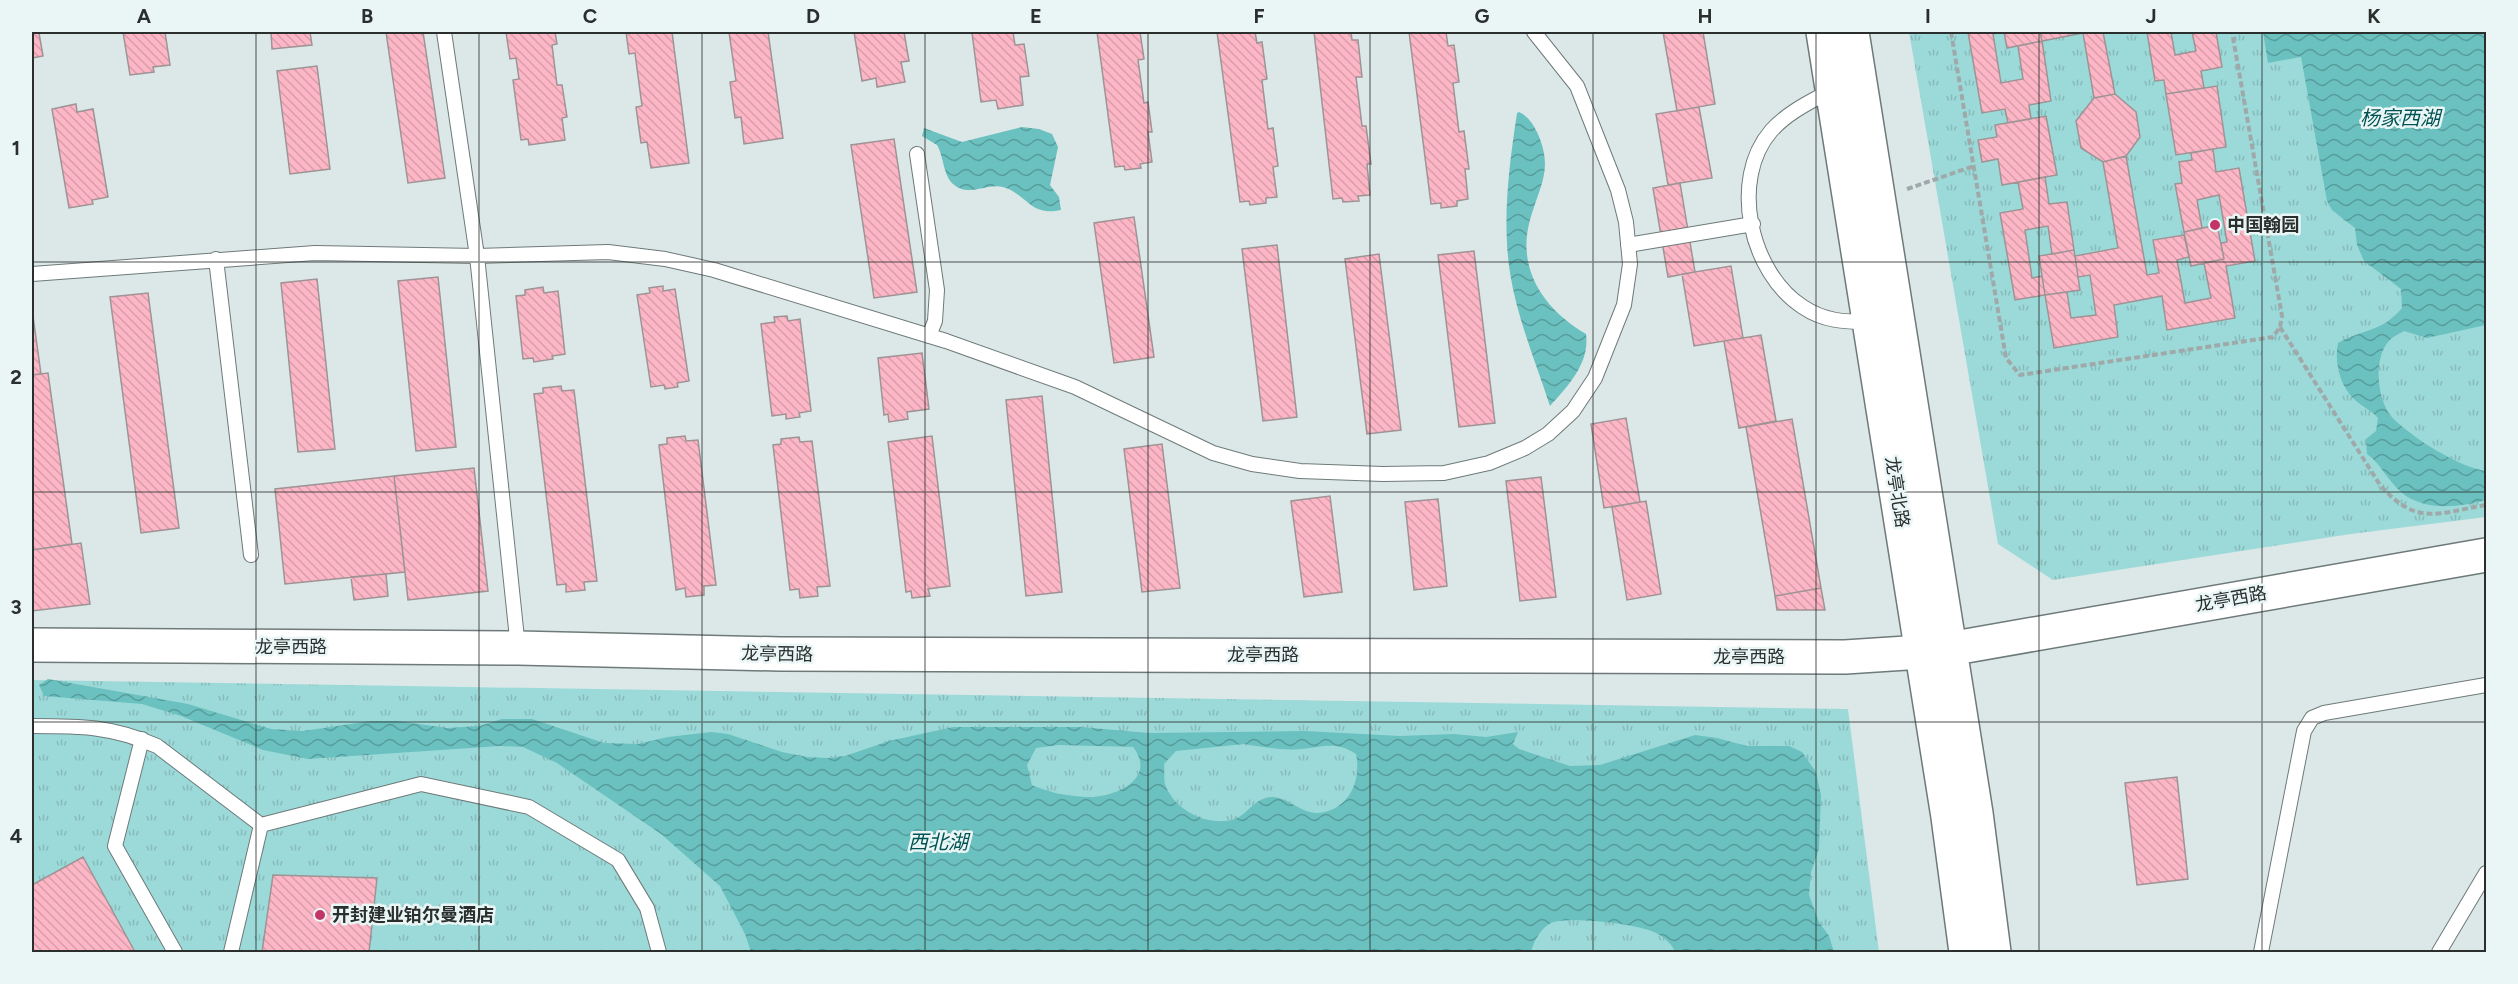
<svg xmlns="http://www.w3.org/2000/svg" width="2518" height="984" font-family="Figtree,'Noto Sans SC',sans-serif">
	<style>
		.grass { fill: url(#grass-tufts) }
		.water { fill: url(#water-waves); fill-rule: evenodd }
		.building { fill: url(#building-back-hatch); stroke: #9e9395; stroke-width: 1.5 }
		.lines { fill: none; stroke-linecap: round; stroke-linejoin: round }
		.lane-casing { stroke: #6e7a79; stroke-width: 16 }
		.secondary-casing { stroke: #6e7a79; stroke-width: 36 }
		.path { stroke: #a0a9a9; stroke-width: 4; stroke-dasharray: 6 3; stroke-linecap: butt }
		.lane { stroke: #fff; stroke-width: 14 }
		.secondary { stroke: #fff; stroke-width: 33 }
		.grid { fill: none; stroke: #2a2f2e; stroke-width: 1.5; stroke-opacity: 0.55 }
		.poi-dot { fill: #c23566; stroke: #e9f6f5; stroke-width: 2 }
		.labels { text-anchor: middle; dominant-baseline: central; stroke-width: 5; stroke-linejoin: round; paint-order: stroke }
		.poi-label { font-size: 18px; font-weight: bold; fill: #2a2f2e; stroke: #e9f6f5; text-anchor: start }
		.street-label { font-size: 18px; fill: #2a2f2e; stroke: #e9f6f5 }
		.water-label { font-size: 20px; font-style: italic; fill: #005252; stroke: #e9f6f5 }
		.neatline { fill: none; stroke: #2a2f2e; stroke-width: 2 }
		.grid-label { font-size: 20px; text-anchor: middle; font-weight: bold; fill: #2a2f2e }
	</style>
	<defs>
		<pattern id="grass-tufts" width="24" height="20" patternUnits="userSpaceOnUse" patternTransform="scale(1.5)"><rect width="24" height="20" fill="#9cdad9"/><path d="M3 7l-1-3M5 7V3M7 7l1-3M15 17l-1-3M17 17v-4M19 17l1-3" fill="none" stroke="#87bbbb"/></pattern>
		<pattern id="water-waves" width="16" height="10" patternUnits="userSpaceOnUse" patternTransform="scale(1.5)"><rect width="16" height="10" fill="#6ac1c0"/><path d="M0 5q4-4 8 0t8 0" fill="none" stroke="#579d9c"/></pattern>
		<pattern id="building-back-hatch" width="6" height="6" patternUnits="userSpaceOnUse" patternTransform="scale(1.5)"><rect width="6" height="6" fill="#fdb6c6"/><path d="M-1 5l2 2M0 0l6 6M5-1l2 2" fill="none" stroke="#d99daa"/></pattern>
	</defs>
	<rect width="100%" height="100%" fill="#dce8e8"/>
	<path class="grass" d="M1909,32H2486V517L2351,534L2053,580L1998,544Z
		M32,680L1848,709L1879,952H32Z"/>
	<path class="water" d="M2263,32H2486V325L2427,338L2404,331C2399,334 2392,337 2389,341C2373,358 2377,399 2391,416C2409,436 2460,468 2486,471V500C2460,507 2424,512 2401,492C2388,481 2381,464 2367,454L2366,439L2376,431L2378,418C2371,410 2363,407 2355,400C2340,387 2334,362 2338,343C2363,329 2382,332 2402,308L2401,289L2364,261L2357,245L2355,228L2332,210L2327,201L2301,57L2268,63Z
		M1519,112C1528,116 1533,124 1537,132C1554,169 1540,184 1530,220C1516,270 1545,310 1586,334C1590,363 1568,386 1550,406C1536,363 1517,318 1510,273C1502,220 1509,166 1517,113Z
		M1022,127L1039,129L1052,134L1058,147L1050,185L1059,197L1061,210C1030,217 1027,194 1003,187C985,183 969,198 953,184C943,175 944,157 937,145L922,136L924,128L962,142Z
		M48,679L188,704L271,729L303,731L371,721H398L447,728L479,726L502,719H532L604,743L638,744L668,737L711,732L728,734L782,752L807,757L828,758L845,756L889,741L953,727H1081L1149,733L1305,731L1400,736L1454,734L1486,737L1518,732L1513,744L1519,749L1570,766L1600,765L1695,735L1717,738L1747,746H1789L1802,752L1816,772L1821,795L1819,849L1811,872L1809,895L1819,922L1829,936L1834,952H1675C1673,945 1663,936 1656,933C1639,924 1568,916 1551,923C1540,929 1534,941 1531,952H751L745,934L720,886L661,834L557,763L523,747L500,746L308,759L263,750L181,716L142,704L44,696L39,685ZM1244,744C1263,747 1282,751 1301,749C1325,747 1335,741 1356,754C1362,781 1348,812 1316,813C1302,813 1288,798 1274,797C1256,796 1249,813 1235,819C1209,827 1177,812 1166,787C1163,781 1165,771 1164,764L1176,751ZM1059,745L1133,747C1158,779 1114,798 1087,797C1067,796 1050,793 1032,785L1027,765L1036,748Z"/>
	<path class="building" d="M32,32H50L39,33L43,56L32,58Z
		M123,32H165L170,65L153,67L154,72L130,75Z
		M271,32H310L312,45L272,49Z
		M386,32H423L445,178L408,183Z
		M506,32H555L557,44L552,45L557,85H562L567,117L562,118L565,140L529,145L528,139L521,140L513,80L519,79L516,58L510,59Z
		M626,32H672L689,163L651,168L647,142L641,143L636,107L642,106L635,53L629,54Z
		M729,32H768L783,138L744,144L741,117L735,118L730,82L736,81Z
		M854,32H904L909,61L901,62L905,82L877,87L876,78L862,81Z
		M984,32H1013L1015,45L1024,44L1029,76L1020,77L1023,105L998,109L996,100L981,102L972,33Z
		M1097,32H1140L1144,59L1138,60L1144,103L1148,102L1152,132H1148L1152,162L1140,164L1141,168L1125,170L1124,166L1115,167Z
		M1217,32H1255L1257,43L1262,42L1267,79L1262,80L1268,129L1273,128L1278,166L1273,167L1277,197L1266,198V203L1250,205L1249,201L1240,202Z
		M1314,32H1351L1352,40H1358L1362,77H1356L1362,126H1366L1371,164H1367L1370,195L1358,196L1359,201L1343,202L1342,198L1333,199Z
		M1409,32H1446L1448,46L1454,45L1459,82L1453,83L1459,132L1464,131L1469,169H1465L1468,199L1457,201V206L1441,208V203L1431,204Z
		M1663,32H1703L1715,104L1677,111Z
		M1968,32H2003L1993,34L2001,83L2023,79L2018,46L2042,41L2051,101L2029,105L2031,119L2008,123L2005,109L1982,113Z
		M2004,32H2040L2042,41L2007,48Z
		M2040,32H2103L2115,94L2094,98L2083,33L2042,41Z
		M2147,32H2171L2175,55L2196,51L2192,32H2216L2222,67L2201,71L2204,88L2166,94L2164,80L2155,81Z
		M317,66L330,169L290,174L277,71Z
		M2217,86L2226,147L2176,155L2166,94Z
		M2115,94L2136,112L2140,137L2126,156L2103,162L2081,148L2076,121L2094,98Z
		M76,104L77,112L93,109L108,197L92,200L93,204L69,208L52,109Z
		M1699,107L1712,178L1668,185L1656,114Z
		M2046,116L2057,175L2002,185L1998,159L1982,162L1978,140L1997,137L1995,125Z
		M894,139L917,292L874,298L851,145Z
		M2213,149L2216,172L2239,168L2255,261L2226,266L2235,318L2167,330L2162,296L2114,305L2118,337L2054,348L2045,295L2067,292L2071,318L2096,315L2090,275L2078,277L2075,256L2118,248L2103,162L2126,156L2147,275L2159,273L2153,240L2184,235L2189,257L2177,260L2185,303L2211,298L2204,263L2224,259L2221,243L2227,242L2219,195L2197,200L2202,228L2184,232L2175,184L2182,183L2179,162L2192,160L2191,153Z
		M2045,177L2049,204L2067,202L2074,250L2052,254L2048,226L2025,230L2032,278L2042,276L2045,295L2015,300L2000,213L2023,209L2018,182Z
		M1680,183L1695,272L1668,277L1653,188Z
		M1134,217L1154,357L1114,363L1094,223Z
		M2217,225L2224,259L2191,266L2184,232Z
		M1277,245L1297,417L1263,421L1242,249Z
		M2074,250L2080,290L2045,295L2039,256Z
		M1474,251L1495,423L1459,427L1438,255Z
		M1379,254L1401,430L1367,434L1345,259Z
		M1731,266L1743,338L1694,346L1682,274Z
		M438,277L456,447L416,451L398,281Z
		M317,279L335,449L298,452L281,283Z
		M663,286V291L675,289L689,381L677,383L678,387L665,389L664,385L651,387L637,295L650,293L649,288Z
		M543,287L544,293L558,291L565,354L552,356L553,359L534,362L533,358L523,359L516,296L525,295V290Z
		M148,293L179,528L141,533L110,297Z
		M32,309L41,374L32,375Z
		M787,316L788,321L800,319L811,411L799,413L800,417L786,419V414L772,416L761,324L775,322L774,317Z
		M1761,335L1776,421L1739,428L1724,341Z
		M922,353L929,409L907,412L908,419L889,422L888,414L884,415L878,358Z
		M48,373L72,544L32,550V375Z
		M561,386L562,391L574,390L597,581L584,582L585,590L566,592V584L557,585L534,394L543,393V388Z
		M1042,396L1062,592L1026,596L1006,400Z
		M1626,418L1640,502L1604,508L1591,424Z
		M1792,419L1821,588L1775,596L1746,427Z
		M685,436L686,441L698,440L716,585L704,586V595L686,597L685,588L676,590L659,445L667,444V438Z
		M932,436L950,586L928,589L930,596L912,598L911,591L906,592L888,442Z
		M799,437L800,442L812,441L830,586L817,587L818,596L800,598L799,589L790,590L773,445L781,444V439Z
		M1162,444L1180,588L1142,592L1124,449Z
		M474,468L488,591L408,600L394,476Z
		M394,476L405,572L285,584L275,489Z
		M1541,477L1556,597L1520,601L1506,481Z
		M1330,496L1342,592L1304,597L1291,501Z
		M1438,499L1447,586L1414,590L1405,502Z
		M1646,501L1661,594L1627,600L1612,507Z
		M81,543L90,604L32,611V550Z
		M386,574L388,596L354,600L351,577Z
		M1821,588L1825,610H1777L1775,596Z
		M2177,777L2188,879L2137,885L2125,783Z
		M83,857L135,952H32V885Z
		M273,875L377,878L369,952H262Z"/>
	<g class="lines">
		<defs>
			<path id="lane" d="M444,32L477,256L518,648
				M1832,90C1810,102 1788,112 1771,131C1729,180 1750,273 1803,307C1824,321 1844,322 1869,322
				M917,154L937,290L935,321L929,336
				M1628,245L1753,224
				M216,259L251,555
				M32,274L315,253L477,256L608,252L665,259L714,270L946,341L1075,387L1213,453L1252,464L1300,471L1383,474L1444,473L1489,463L1525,448L1548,434L1573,411L1595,378L1624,305L1630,264L1626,222L1618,190L1577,86L1534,32
				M32,726C80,726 112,726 157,746L261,825L421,784L529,807L618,860L647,908L659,952
				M142,739L115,846L175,952
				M231,952L261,825
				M2261,952L2304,731L2312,718L2324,713L2486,685
				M2439,952L2486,873"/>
			<path id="secondary" d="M1823,32L1948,817L1966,952
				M1852,32L1976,813L1994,952
				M32,645L518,648L780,654L1845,657L1922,652L1949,649L2486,555"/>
		</defs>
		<use href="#lane" class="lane-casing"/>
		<use href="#secondary" class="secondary-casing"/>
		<path class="path" d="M1951,32L2006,358L2020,375L2273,337L2280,327L2282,316L2232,32
			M1907,189L1974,166
			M2280,327L2380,485C2417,527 2438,513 2486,505"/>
		<use href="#lane" class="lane"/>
		<use href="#secondary" class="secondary"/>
	</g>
	<path class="grid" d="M256,32V952M479,32V952M702,32V952M925,32V952M1148,32V952M1370,32V952M1593,32V952M1816,32V952M2039,32V952M2262,32V952M32,262H2486M32,492H2486M32,722H2486"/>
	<g class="poi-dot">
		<circle cx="2215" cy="225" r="6"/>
		<circle cx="320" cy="915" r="6"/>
	</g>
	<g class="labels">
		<g class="poi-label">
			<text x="2227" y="225">中国翰园</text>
			<text x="332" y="915">开封建业铂尔曼酒店</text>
		</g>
		<g class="street-label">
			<text transform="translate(1897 492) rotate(81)">龙亭北路</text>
			<text transform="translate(2231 599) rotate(-10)">龙亭西路</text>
			<text x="291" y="647">龙亭西路</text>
			<text transform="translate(777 654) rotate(1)">龙亭西路</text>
			<text x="1263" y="655">龙亭西路</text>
			<text x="1749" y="657">龙亭西路</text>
		</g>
		<g class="water-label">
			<text x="2400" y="118">杨家西湖</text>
			<text x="938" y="842">西北湖</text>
		</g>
	</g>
	<rect width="2518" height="984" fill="none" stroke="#e9f6f5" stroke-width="66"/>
	<rect x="33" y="33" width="2452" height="918" class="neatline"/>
	<g class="grid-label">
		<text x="144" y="23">A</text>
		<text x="367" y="23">B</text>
		<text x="590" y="23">C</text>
		<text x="813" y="23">D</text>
		<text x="1036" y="23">E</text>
		<text x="1259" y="23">F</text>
		<text x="1482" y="23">G</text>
		<text x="1705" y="23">H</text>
		<text x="1928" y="23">I</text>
		<text x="2151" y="23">J</text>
		<text x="2374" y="23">K</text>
		<text x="16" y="155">1</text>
		<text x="16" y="384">2</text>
		<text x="16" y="614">3</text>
		<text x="16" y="843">4</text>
	</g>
</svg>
